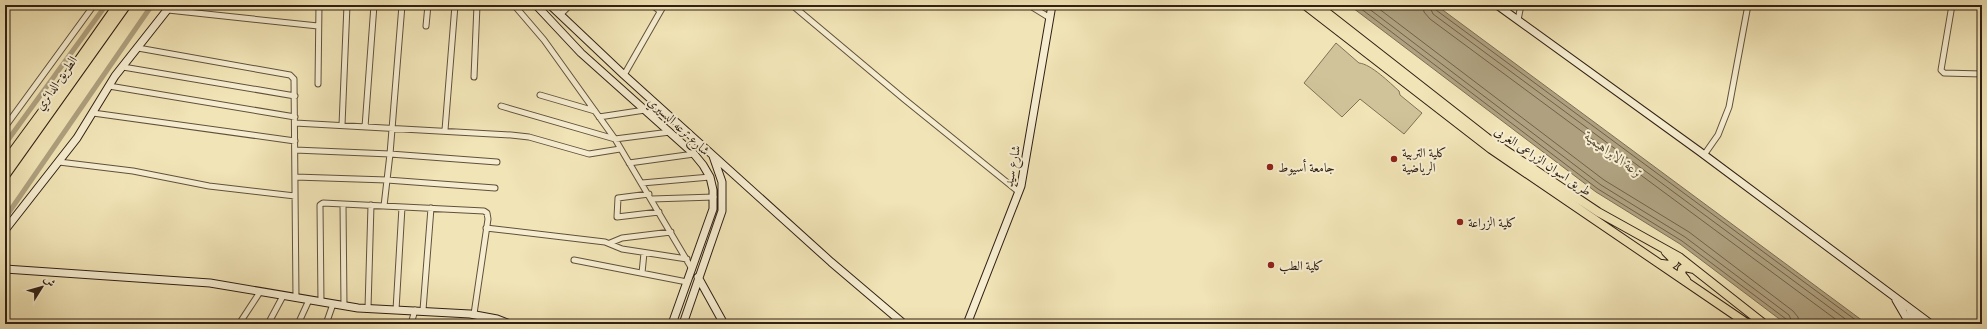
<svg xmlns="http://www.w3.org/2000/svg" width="1987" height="329" font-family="'IM FELL French Canon',Amiri,serif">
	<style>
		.green { fill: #d0c39a; stroke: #807257 }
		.water { fill: #afa17f; stroke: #7c6d54 }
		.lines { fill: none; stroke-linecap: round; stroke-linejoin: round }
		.shore { stroke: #70604a; stroke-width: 1 }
		.canal { stroke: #afa17f; stroke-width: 5 }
		.street-casing { stroke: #60513c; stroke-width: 7 }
		.secondary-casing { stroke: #302014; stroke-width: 9 }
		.primary-casing { stroke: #302014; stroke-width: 10 }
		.highway-casing { stroke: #302014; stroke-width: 11 }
		.street { stroke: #f6edd0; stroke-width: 5 }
		.secondary { stroke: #f6edd0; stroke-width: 7 }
		.primary { stroke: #f1e4b6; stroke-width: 8 }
		.highway { stroke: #f1e4b6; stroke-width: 9 }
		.poi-dot { fill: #8f2418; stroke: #f6edd0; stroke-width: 1.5 }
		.labels { text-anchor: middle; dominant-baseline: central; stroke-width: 4; stroke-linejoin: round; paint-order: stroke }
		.street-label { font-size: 13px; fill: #302014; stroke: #f6edd0 }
		.poi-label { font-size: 13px; fill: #302014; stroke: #f6edd0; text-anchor: start }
		.water-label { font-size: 14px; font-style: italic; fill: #5c4d39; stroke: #f6edd0 }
	</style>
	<rect width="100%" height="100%" fill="#f1e4b6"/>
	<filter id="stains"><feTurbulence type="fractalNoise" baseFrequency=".005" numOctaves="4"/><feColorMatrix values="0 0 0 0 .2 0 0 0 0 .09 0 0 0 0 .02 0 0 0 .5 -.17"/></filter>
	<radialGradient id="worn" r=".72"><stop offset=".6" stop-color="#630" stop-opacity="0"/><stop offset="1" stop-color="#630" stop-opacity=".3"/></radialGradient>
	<path class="green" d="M1336,43L1359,63C1371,64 1390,83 1399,91L1400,95L1422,113L1404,134L1360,99L1342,117L1304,83Z"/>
	<path class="water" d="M1349,5H1436L1867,324H1786L1680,244L1596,192Z"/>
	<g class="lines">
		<path class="shore" d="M1356,5L1598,189L1682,241L1786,319L1788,324
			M1364,5L1601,185L1685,237L1789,315L1793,324
			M1374,5L1604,180L1689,232L1793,311L1798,317L1799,324
			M1423,5L1424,12L1430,19L1842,324
			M1429,5L1433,14L1852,324
			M1434,5L1436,10L1861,324"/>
		<path class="canal" d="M5,144L106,5
			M5,218L152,5"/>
		<defs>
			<path id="street" d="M514,5L544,40L615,139L692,269
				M652,5L660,11
				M792,5L904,99L1019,192
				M1029,5L1050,18
				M1952,5L1941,70L1944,73L1982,74
				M168,10L318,26
				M560,15L570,5
				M1518,20L1521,5
				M426,26L428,5
				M138,48L290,75L294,79L296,298
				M123,67L295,96
				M624,75L664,5
				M474,77L477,5
				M318,84L319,5
				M109,86L295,117
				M540,95L595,111
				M501,106L615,139L670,132
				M93,113L295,141
				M599,117L645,110
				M295,123L511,135L529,137L589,154L620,149
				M342,125L347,5
				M5,127L94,5
				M365,127L374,5
				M445,130L455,5
				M295,150L390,154L497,162
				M1704,155L1718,135L1729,107L1748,5
				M59,162L133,171L209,186L295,196
				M629,163L694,154
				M295,177L387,180L495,188
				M642,183L710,177
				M649,194L618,198L617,217L659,212
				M652,199L714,197
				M343,204L344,306
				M384,206L390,154L402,5
				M486,228L605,242L622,249L687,259
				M610,243L622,238L671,232
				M574,260L687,282
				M642,273L644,253
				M321,302L320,205L323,203L484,211L487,213L488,219L474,314
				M368,308L371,205
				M396,310L402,207
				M423,310L431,208
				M239,324L260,292
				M268,324L283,296
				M298,324L309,300
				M326,324L333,304
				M411,324L415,310"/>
			<path id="secondary" d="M536,5L581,53L694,154L703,165L710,177L713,190V209L672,324
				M550,5L624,75L831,262L904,324
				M1497,5L1699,151L1931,324
				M5,230L77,138L115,76L171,5
				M5,269L210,283L358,308L470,314L497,319L510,324
				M698,277L724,324
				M1896,300L1910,324
				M1910,310L1918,324
				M683,324L722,211V182L713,156
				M967,324L1021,186L1052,5"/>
			<path id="primary" d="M1305,5L1491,149L1748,324
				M1317,5L1487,138L1598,212L1679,257L1764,324
				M1662,264L1669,265L1674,262L1673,259L1666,252
				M1686,280L1681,274L1682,269L1685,267L1694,269"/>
			<path id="highway" d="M5,163L47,106L118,5
				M5,175L126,5"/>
		</defs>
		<use href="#street" class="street-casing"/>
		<use href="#secondary" class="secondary-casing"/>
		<use href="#primary" class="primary-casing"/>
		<use href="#highway" class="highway-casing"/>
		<use href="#street" class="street"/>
		<use href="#secondary" class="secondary"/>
		<use href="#primary" class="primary"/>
		<use href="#highway" class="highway"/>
	</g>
	<g class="poi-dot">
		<circle cx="1394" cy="159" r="4"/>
		<circle cx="1270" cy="167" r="4"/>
		<circle cx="1460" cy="222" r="4"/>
		<circle cx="1271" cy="265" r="4"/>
	</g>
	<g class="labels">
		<g class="street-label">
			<text transform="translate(56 83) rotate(-55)">الطريق الدائري</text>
			<text transform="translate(679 126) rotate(43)">شارع ترعه البسيري</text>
			<text transform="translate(1543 161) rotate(34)">طريق اسوان الزراعى الغربى</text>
			<text transform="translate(1012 166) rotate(-79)">شارع سيد</text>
		</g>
		<g class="poi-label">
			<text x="1402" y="152">كلية التربية<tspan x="1402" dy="15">الرياضية</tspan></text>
			<text x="1278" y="167">جامعة أسيوط</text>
			<text x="1468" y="222">كلية الزراعة</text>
			<text x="1279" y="265">كلية الطب</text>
		</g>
		<g class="water-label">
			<text transform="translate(1614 155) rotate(36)">ترعة الابراهيمية</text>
		</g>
	</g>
	<rect width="1987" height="329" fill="none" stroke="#f1e4b6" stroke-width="20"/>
	<rect x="6" y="6" width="1975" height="317" fill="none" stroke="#302014" stroke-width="2"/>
	<rect x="10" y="10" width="1967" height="309" fill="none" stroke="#302014"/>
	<g transform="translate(42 287) rotate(53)" stroke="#f6edd0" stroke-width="3" paint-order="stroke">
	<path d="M0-3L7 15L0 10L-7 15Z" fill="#302014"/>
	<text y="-6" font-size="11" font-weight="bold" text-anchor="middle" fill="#302014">ش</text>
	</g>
	<rect width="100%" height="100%" filter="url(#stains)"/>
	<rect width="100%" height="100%" fill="url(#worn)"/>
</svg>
